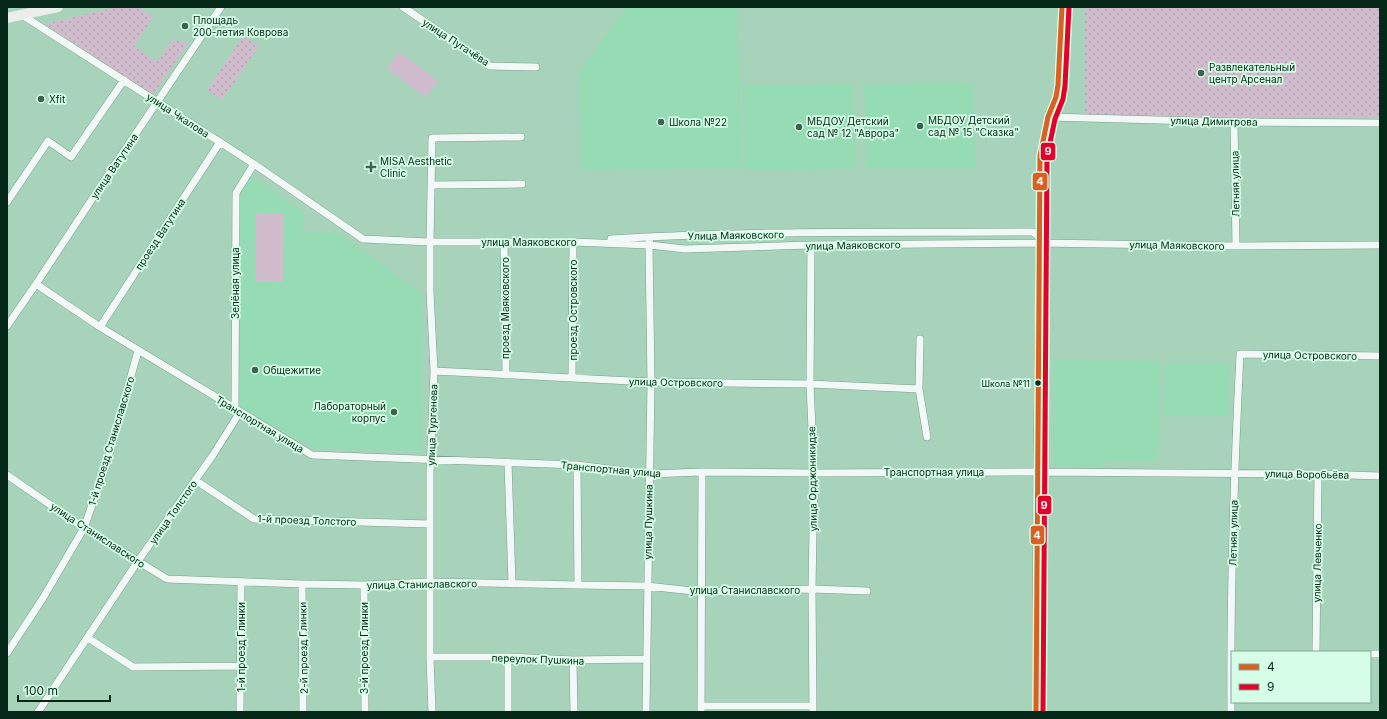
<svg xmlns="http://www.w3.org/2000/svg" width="1387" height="719" font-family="Inter,sans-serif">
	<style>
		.built { fill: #95dbb4 }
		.grass { fill: #d0bccc }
		.park { fill: url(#park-dots) }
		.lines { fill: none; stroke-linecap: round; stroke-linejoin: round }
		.minor-casing { stroke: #7a9e8b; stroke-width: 8 }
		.major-casing { stroke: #d7ebe0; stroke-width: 10 }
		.minor { stroke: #f2f8f5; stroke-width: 7 }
		.major { stroke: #ebeeea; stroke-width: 9 }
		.bus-1-casing { stroke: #d6fde5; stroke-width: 8 }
		.bus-2-casing { stroke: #d6fde5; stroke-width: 8 }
		.bus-1 { stroke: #da5f21; stroke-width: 5 }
		.bus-2 { stroke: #e4002b; stroke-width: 5 }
		.poi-dot { fill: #3d6350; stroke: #d6fde5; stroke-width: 1.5 }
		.bus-dot { fill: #042717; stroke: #d6fde5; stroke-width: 1.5 }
		.labels { text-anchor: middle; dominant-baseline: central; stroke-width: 3.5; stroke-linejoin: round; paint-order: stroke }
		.bus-label { font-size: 9px; fill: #042717; stroke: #d6fde5; text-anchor: end }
		.poi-label { font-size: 10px; fill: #042717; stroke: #d6fde5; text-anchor: start }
		.street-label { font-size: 10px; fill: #042717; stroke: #d6fde5 }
		.line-badge { stroke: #d6fde5; stroke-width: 1.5 }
		.badge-label { font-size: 11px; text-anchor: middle; font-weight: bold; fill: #fff }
	</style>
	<defs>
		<pattern id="park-dots" width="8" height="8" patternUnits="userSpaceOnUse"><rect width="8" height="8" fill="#d0bccc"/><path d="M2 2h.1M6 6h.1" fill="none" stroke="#b1a2ae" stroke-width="1.8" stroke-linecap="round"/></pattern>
	</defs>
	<rect width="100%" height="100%" fill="#a7d3bb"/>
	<path class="built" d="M627,7H737L742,168L582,169L579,72Z
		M974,83L975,167L866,168L864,85Z
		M854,84L855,168L744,170L743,86Z
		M251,176L304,212L302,232L338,233L421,293L422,451L313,448L239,406V194Z
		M1054,360L1160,361L1158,462L1101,461V467L1053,466Z
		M1165,364H1230L1229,415H1164Z"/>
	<path class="grass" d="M399,52L438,81L425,97L387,68Z
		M256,213L284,214L283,282L255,281Z"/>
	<path class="park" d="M117,7H139L153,17L134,46L157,62L172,40L188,43L153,95L45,24Z
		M1085,7H1380V117L1228,118L1085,116Z
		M243,36L259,46L222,100L207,90Z"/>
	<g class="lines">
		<defs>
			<path id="minor" d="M403,7L490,66L536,67
				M22,15L254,164L363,239L430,242H573L649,245L685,249L811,245L1040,243L1236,246L1380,245
				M1048,117L1234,122L1380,123
				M1234,122L1236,246
				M431,185L522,184
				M7,202L48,141L71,157L124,80
				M611,239C752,230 892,233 1033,232L1040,238
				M504,242L506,375
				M811,245L810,384L814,473L812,589L813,712
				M36,284L100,327L312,455L577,465L649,474L702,472L814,473L1037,472L1318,474L1380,476
				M7,326L36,284L110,172L221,7
				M100,327L220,142
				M920,339L919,389L927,437
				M434,371L651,382L810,384L919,389
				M572,377L573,242
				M235,407L236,193L254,164
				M508,462L512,584
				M577,465L578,585
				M7,475L84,528L167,579L302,584L364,585L431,582L578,585L647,586L702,592L812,589L867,591
				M195,480L254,519L430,524
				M302,584L303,712
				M364,585L365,712
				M88,638L133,667L240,666
				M1316,652L1318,474
				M7,653L43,598L84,528L106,465L138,351
				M1370,654H1380
				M430,657H508L573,660L646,659
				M508,657V712
				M573,660L574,712
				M701,706H813
				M38,712L138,561L213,455L240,412
				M240,712L241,582
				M432,712L430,657V473L434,371L430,292V242L432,138L521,137
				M646,712L651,382L649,245L650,237
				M701,712L702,472
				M1036,712L1037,472L1040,243V156L1048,117L1056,97L1058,85L1062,7
				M1231,712C1230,593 1234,474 1240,354L1380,356"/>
			<path id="major" d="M7,18L58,7"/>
		</defs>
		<use href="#minor" class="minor-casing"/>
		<use href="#major" class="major-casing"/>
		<use href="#minor" class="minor"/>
		<use href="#major" class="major"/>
		<defs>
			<path id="bus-1" d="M1036,712L1040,156L1048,117L1056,97L1058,85L1062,7"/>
			<path id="bus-2" d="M1043,712L1047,157L1055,119L1063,99L1065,86L1069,7"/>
		</defs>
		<use href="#bus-1" class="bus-1-casing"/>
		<use href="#bus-2" class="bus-2-casing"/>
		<use href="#bus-1" class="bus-1"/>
		<use href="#bus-2" class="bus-2"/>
	</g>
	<g class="poi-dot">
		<circle cx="185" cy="26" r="4"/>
		<circle cx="1201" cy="73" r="4"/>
		<circle cx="41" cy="99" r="4"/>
		<circle cx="661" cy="122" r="4"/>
		<circle cx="920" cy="126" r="4"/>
		<circle cx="799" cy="127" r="4"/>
		<path d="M369 161h4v4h4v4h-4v4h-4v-4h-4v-4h4z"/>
		<circle cx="255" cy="370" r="4"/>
		<circle cx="394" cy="412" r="4"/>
	</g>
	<circle class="bus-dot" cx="1038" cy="383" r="3.5"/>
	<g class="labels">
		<g class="bus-label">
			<text x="1030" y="383">Школа №11</text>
		</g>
		<g class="poi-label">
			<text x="193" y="20">Площадь<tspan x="193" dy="12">200-летия Коврова</tspan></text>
			<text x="1209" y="67">Развлекательный<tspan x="1209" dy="12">центр Арсенал</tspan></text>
			<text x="49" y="99">Xfit</text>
			<text x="928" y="120">МБДОУ Детский<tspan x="928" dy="12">сад № 15 "Сказка"</tspan></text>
			<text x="807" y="121">МБДОУ Детский<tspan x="807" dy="12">сад № 12 "Аврора"</tspan></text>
			<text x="669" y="122">Школа №22</text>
			<text x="380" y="161">MISA Aesthetic<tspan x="380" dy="12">Clinic</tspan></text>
			<text x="263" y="370">Общежитие</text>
			<text x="386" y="406" text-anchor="end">Лабораторный<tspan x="386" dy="12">корпус</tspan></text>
		</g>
		<g class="street-label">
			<text transform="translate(456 42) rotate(33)">улица Пугачёва</text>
			<text transform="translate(178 115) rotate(33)">улица Чкалова</text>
			<text transform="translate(1214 121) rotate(1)">улица Димитрова</text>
			<text transform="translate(114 166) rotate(-56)">улица Ватутина</text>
			<text transform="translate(1235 184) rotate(-91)">Летняя улица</text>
			<text transform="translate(160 234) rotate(-57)">проезд Ватутина</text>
			<text transform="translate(736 235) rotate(-1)">Улица Маяковского</text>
			<text x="529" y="242">улица Маяковского</text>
			<text transform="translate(853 245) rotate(-1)">улица Маяковского</text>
			<text transform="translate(1177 245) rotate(1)">улица Маяковского</text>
			<text transform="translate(235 283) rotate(-90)">Зелёная улица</text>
			<text transform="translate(505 308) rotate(-90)">проезд Маяковского</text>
			<text transform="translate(573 310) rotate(-90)">проезд Островского</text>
			<text transform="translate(1310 355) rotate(1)">улица Островского</text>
			<text transform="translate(676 382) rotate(1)">улица Островского</text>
			<text transform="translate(260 424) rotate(31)">Транспортная улица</text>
			<text transform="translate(432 425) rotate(-88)">улица Тургенева</text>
			<text transform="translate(111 441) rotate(-73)">1-й проезд Станиславского</text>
			<text transform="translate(611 469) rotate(5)">Транспортная улица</text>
			<text x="934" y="472">Транспортная улица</text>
			<text transform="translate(1307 474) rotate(1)">улица Воробьёва</text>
			<text transform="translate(812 479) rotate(-91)">улица Орджоникидзе</text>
			<text transform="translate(173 512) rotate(-55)">улица Толстого</text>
			<text transform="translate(307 520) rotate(2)">1-й проезд Толстого</text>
			<text transform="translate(648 522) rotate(-89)">улица Пушкина</text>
			<text transform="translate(1233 533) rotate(-89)">Летняя улица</text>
			<text transform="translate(98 535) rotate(33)">улица Станиславского</text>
			<text transform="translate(1317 563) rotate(-89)">улица Левченко</text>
			<text transform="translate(422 584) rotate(-1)">улица Станиславского</text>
			<text x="745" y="590">улица Станиславского</text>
			<text transform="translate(241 647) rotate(-90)">1-й проезд Глинки</text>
			<text transform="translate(303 648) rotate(-91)">2-й проезд Глинки</text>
			<text transform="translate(364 648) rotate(-90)">3-й проезд Глинки</text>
			<text transform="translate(538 659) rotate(2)">переулок Пушкина</text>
		</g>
	</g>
	<g class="line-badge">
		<rect x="1040" y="142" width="16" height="19" rx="4" fill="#e4002b"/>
		<rect x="1032" y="172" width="16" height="19" rx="4" fill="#da5f21"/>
		<rect x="1037" y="495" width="15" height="20" rx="4" fill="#e4002b"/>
		<rect x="1030" y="525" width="15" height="20" rx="4" fill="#da5f21"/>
	</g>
	<g class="badge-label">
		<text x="1048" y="155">9</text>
		<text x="1040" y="185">4</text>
		<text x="1044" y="509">9</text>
		<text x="1037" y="539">4</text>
	</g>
	<rect width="1387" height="719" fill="none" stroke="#042717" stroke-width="16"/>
	<rect x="1231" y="651" width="140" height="52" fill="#d6fde5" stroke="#82a793"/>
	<rect x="1239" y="664" width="20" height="6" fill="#da5f21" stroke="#82a793"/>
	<text x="1267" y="671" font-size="12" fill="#042717">4</text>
	<rect x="1239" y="684" width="20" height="6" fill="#e4002b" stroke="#82a793"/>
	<text x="1267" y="691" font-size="12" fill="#042717">9</text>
	<path d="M18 695v6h92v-6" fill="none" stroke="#042717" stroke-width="2"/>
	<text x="24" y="695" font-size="12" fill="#042717" stroke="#d6fde5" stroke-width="3" paint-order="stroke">100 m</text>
</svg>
